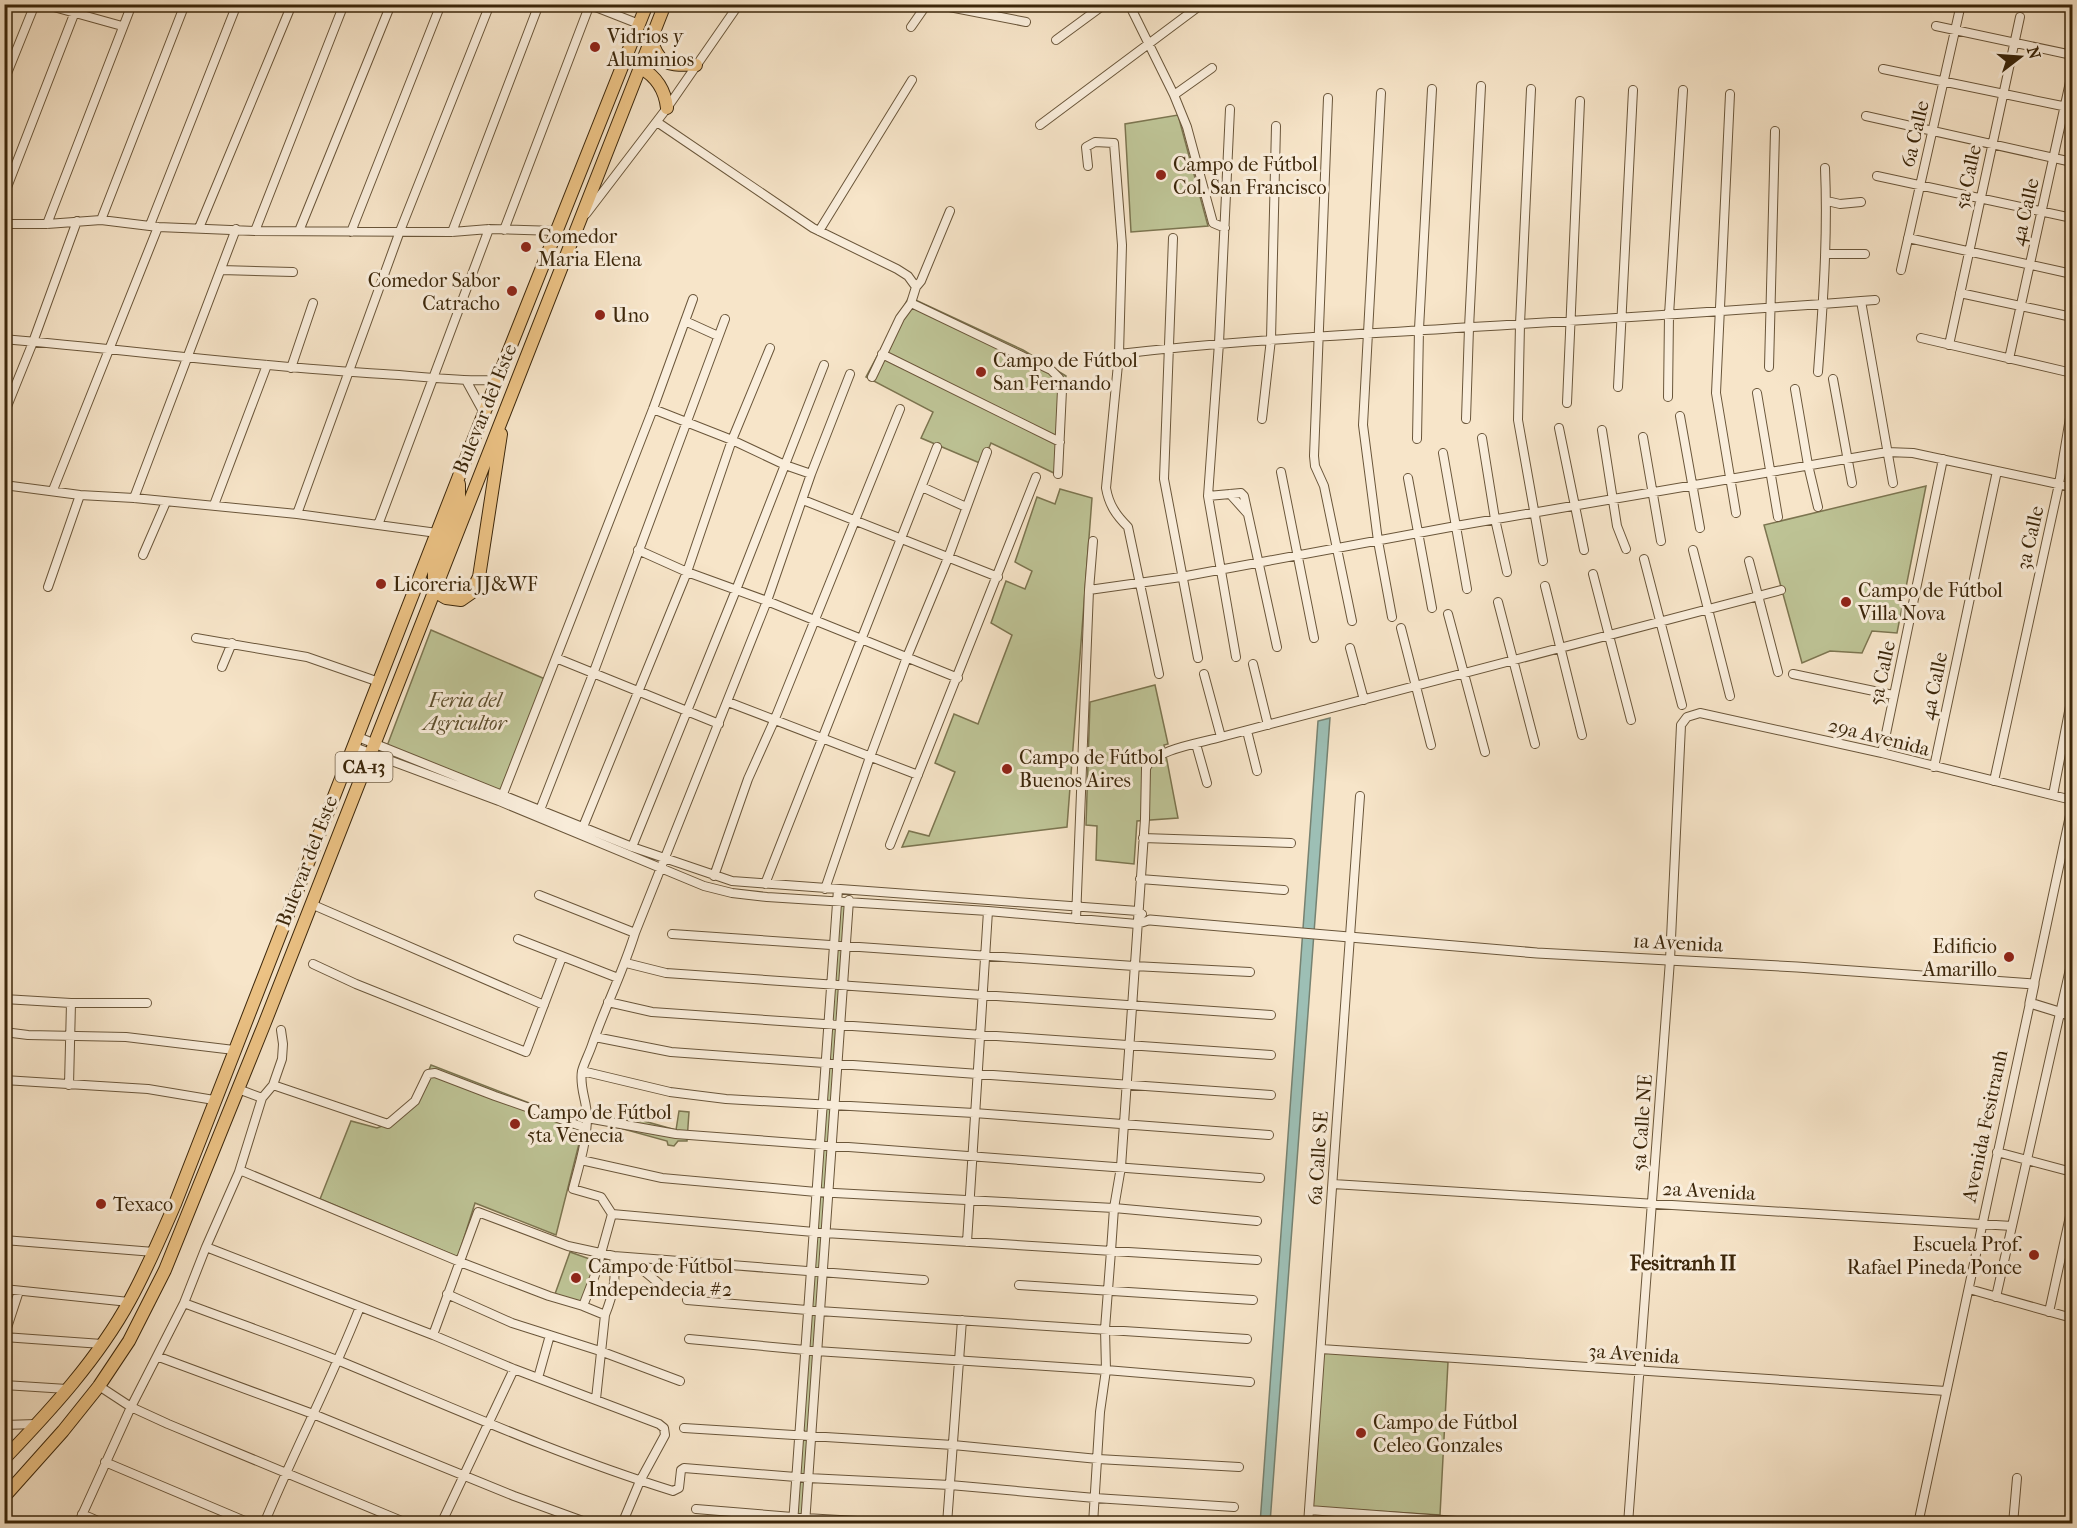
<svg xmlns="http://www.w3.org/2000/svg" width="2077" height="1528" font-family="'IM FELL French Canon',serif">
	<style>
		.green { fill: #bec496; stroke: #7c7550; stroke-width: 1.5 }
		.water { fill: #9dbfb5; stroke: #768271; stroke-width: 1.5 }
		.lines { fill: none; stroke-linecap: round; stroke-linejoin: round }
		.minor-casing { stroke: #6a563a; stroke-width: 10 }
		.tertiary-casing { stroke: #6a563a; stroke-width: 11 }
		.trunk-casing { stroke: #3b260a; stroke-width: 14 }
		.minor { stroke: #faeedc; stroke-width: 8 }
		.tertiary { stroke: #faeedc; stroke-width: 9 }
		.trunk { stroke: #ecc284; stroke-width: 12 }
		.poi-dot { fill: #8f2418; stroke: #faeedc; stroke-width: 2 }
		.labels { text-anchor: middle; dominant-baseline: central; stroke-width: 6; stroke-linejoin: round; paint-order: stroke }
		.shield { fill: #faeedc; stroke: #746249; stroke-width: 1.5 }
		.shield-label { font-size: 18px; font-weight: bold; fill: #3b260a }
		.poi-label { font-size: 20px; fill: #3b260a; stroke: #faeedc; text-anchor: start }
		.street-label { font-size: 20px; fill: #3b260a; stroke: #faeedc }
		.park-label { font-size: 20px; font-style: italic; fill: #5c4e2d; stroke: #faeedc }
		.neighbourhood-label { font-size: 21px; font-weight: bold; fill: #3b260a; stroke: #faeedc }
	</style>
	<rect width="100%" height="100%" fill="#f7e5c9"/>
	<filter id="stains"><feTurbulence type="fractalNoise" baseFrequency=".00333" numOctaves="4"/><feColorMatrix values="0 0 0 0 .2 0 0 0 0 .09 0 0 0 0 .02 0 0 0 .5 -.17"/></filter>
	<radialGradient id="worn" r=".72"><stop offset=".6" stop-color="#630" stop-opacity="0"/><stop offset="1" stop-color="#630" stop-opacity=".3"/></radialGradient>
	<path class="green" d="M1178,115L1208,226L1131,232L1125,124Z
		M909,297L1023,350L1066,376L1056,474L991,443L982,464L921,438L933,412L866,377Z
		M1926,486L1897,633L1872,631L1862,653L1830,651L1802,663L1764,525Z
		M1060,489L1092,498L1067,827L902,847L909,831L929,836L955,772L935,763L954,714L978,724L1012,635L991,623L1006,581L1025,589L1032,571L1015,562L1037,497L1055,504Z
		M431,630L545,679L500,791L387,746Z
		M1155,685L1168,744L1164,745L1178,818L1137,821L1134,864L1096,860L1097,826L1086,825L1090,702Z
		M838,903H848L804,1523L794,1524Z
		M431,1065L584,1124L556,1235L475,1203L458,1257L320,1199L351,1121L377,1128L390,1123L421,1089Z
		M679,1111L689,1112L687,1141H678L674,1146L668,1145L667,1141L616,1127L619,1114L676,1130Z
		M570,1252L598,1262L582,1303L555,1294Z
		M1321,1352L1448,1362L1440,1515L1310,1507Z"/>
	<path class="water" d="M1330,718L1270,1523L1260,1524L1318,721Z"/>
	<g class="lines">
		<defs>
			<path id="minor" d="M43,4L122,26
				M588,4L639,24
				M934,4L1026,22
				M1129,4L1174,95L1187,127L1213,223L1225,228
				M1936,26L2072,55
				M911,27L927,4
				M1056,40L1105,4
				M1883,69L2072,108
				M4,81L35,4
				M1531,89L1520,324L1518,420L1543,561
				M1381,93L1363,425L1378,541L1392,617
				M1730,94L1716,393L1736,513
				M1174,95L1212,68
				M1328,98L1314,456L1315,466L1324,486L1352,621
				M1230,109L1219,343L1208,496L1236,657
				M1866,116L2072,162
				M657,122L813,228L897,269L908,276L916,287L911,303L900,318L872,377
				M1040,125L1202,4
				M1088,166L1086,147L1095,142L1114,143L1122,245L1119,354L1106,488C1109,505 1116,515 1128,527L1159,674
				M1877,176L2072,218
				M4,195L78,4
				M1827,201L1840,204L1861,202
				M586,214L667,108L739,4
				M101,220L185,4
				M4,224H47L101,220L158,227L255,231L452,232L489,229L557,231
				M47,224L132,4
				M150,225L237,4
				M199,228L292,4
				M504,230L590,4
				M255,231L344,4
				M299,231L391,4
				M819,231L912,80
				M351,232L441,4
				M452,232L539,4
				M1173,238L1164,479L1198,658
				M1908,238L2072,274
				M1825,254H1865
				M221,270L293,272
				M1901,270L1961,4
				M916,287L921,281L950,211
				M1960,293L2072,317
				M1861,301L1875,300
				M911,303L1051,370L1059,378L1062,390L1058,474
				M685,321L718,336
				M1921,338L2072,373
				M4,339C131,350 257,367 383,374C421,376 459,382 497,380
				M1949,345L2020,17
				M882,354L1060,442
				M1119,354C1237,340 1354,335 1472,327C1602,319 1732,311 1861,301L1893,483
				M2009,359L2072,73
				M1769,367L1775,131
				M291,368L313,303
				M1818,372C1823,304 1828,236 1825,168
				M1833,379L1852,483
				M467,382L484,413
				M1618,387L1633,90
				M1795,389L1808,465L1818,507
				M1757,393L1778,517
				M1668,397L1669,315L1683,90
				M1567,403L1580,101
				M653,409L732,440L785,465L811,474
				M4,414L33,342L77,221
				M1680,416L1700,528
				M1262,419L1271,339L1276,126
				M1466,419L1469,328L1481,86
				M1559,428L1584,550
				M1602,430L1617,526L1626,549
				M1643,437L1661,541
				M1482,438L1495,519L1507,572
				M1417,439L1419,329L1432,89
				M1443,453L1467,589
				M1281,472L1314,638
				M1408,478L1432,608
				M4,485L80,495L134,498L297,514L437,533
				M922,487L966,507
				M53,490L158,227
				M1230,494L1247,513
				M1208,496L1241,493L1244,496L1277,647
				M134,498L236,229
				M803,500L998,577
				M214,505L267,365
				M297,514L400,231L490,4
				M378,525L489,229
				M638,550L687,572L767,601L958,678
				M1693,550L1730,696
				M143,555L166,502
				M1644,559L1682,705
				M1749,561L1778,672
				M1593,574L1631,720
				M1545,586L1582,735
				M48,587L80,495
				M1089,590L1093,541
				M1498,602L1535,744
				M1448,614L1485,752
				M1401,628L1431,745
				M196,638L307,657L379,682
				M1350,648L1364,700
				M556,658L719,724
				M1253,664L1268,725
				M222,667L232,643
				M1204,674L1221,737
				M1793,674L1893,695
				M728,702L918,775
				M1247,731L1257,771
				M358,737L632,847L732,881L1138,911L1142,914
				M1196,744L1207,783
				M354,747L499,801L704,886L732,893L767,897L988,911L1137,924L1150,920
				M1882,753L1943,459
				M1934,767L1997,471
				M1994,781L2059,484L2072,406
				M2053,795L2072,696
				M501,799L653,409L693,299
				M540,810L593,674L725,319
				M583,827L687,572L732,440L770,348
				M1143,838L1291,843
				M890,845L1036,477
				M632,847L736,590L824,365
				M714,876L748,779L774,721L900,409
				M1140,879L1284,890
				M765,884L937,447
				M825,889L870,757L907,657L948,558L987,452
				M539,895L635,933
				M311,904L544,1005
				M1076,919L1089,590L1181,577L1456,526L1887,452L1913,453L2072,487
				M672,934L1134,966L1250,972
				M518,939L618,978
				M626,963L666,973L1271,1015
				M313,964L356,984L526,1052L562,957
				M2034,984L2072,806
				M4,999L71,1003H147
				M608,1002L652,1012L1271,1055
				M4,1032L28,1035L126,1037L234,1050
				M595,1037L671,1052L1271,1095
				M582,1071L670,1092L726,1099L974,1113L1269,1135
				M4,1080L148,1089L214,1100
				M69,1085L71,1003
				M273,1085L388,1124L415,1101L428,1074L435,1073L495,1096L586,1128
				M238,1089L262,1098
				M587,1118L676,1134L1260,1178
				M1997,1152L2072,1172
				M581,1160L662,1178L816,1192L1114,1208L1257,1221
				M239,1172L262,1098L273,1085L282,1059L283,1044L281,1030
				M1333,1184L2012,1226
				M612,1214L825,1233L1257,1260
				M4,1240L154,1252
				M967,1242C973,1132 981,1022 988,911
				M206,1247L433,1335L514,1369L659,1424L664,1428L665,1435L640,1481L622,1524
				M628,1258L667,1290
				M1019,1285L1253,1300
				M4,1289L129,1302
				M1969,1289L2072,1318
				M447,1294L512,1323L600,1351L680,1381
				M1996,1297L2072,960
				M687,1300L819,1311L1247,1339
				M184,1303C237,1323 290,1341 342,1362C451,1407 560,1456 673,1491L679,1488L681,1470L684,1468L808,1478L950,1485L1095,1498L1234,1507
				M583,1306L605,1315L596,1399
				M2049,1312L2072,1207
				M605,1315C614,1292 616,1280 614,1256
				M433,1335L478,1212L568,1246L614,1256L924,1280
				M4,1337L102,1344
				M4,1337L19,1291
				M689,1339L816,1351L1106,1370L1250,1382
				M1321,1349L1946,1391
				M159,1357L313,1414L514,1496L591,1524
				M538,1378L550,1335
				M4,1385L67,1389
				M99,1386L131,1407L168,1424L409,1524
				M4,1425L36,1424
				M684,1428L953,1445L1098,1459L1239,1467
				M105,1462L252,1524
				M696,1509L805,1518L909,1524
				M1309,1510L1497,1524
				M82,1514L105,1524
				M78,1524L131,1407L184,1303L206,1247L239,1172L242,1171L460,1262L549,1296L583,1306L595,1275L612,1214L601,1197L573,1189C579,1166 587,1141 587,1117C587,1101 579,1087 582,1071C584,1063 589,1054 592,1045C605,1007 623,972 635,933L767,601L811,474L850,374
				M264,1524C294,1451 331,1381 360,1307
				M441,1524L514,1369
				M793,1524L838,889
				M805,1524L849,900
				M947,1524L962,1320
				M1093,1524L1100,1412L1106,1370L1105,1329L1111,1251L1114,1208L1121,1167L1145,819L1146,768C1155,749 1201,743 1221,737L1781,590
				M1308,1524L1360,796
				M1628,1524L1670,960L1681,725L1687,717L1700,713L1882,753L2072,800
				M1918,1524L2030,1003
				M2013,1524L2017,1478"/>
			<path id="tertiary" d="M1150,920L1537,953L1797,967L2034,984L2030,1003L2072,1016"/>
			<path id="trunk" d="M651,39C660,68 670,64 696,65
				M641,68C657,77 665,90 667,108
				M459,484V500L434,566V591L446,598L461,600L471,593L479,577L501,434
				M4,1459C50,1411 98,1359 130,1300C147,1269 161,1236 175,1204L459,476L647,4
				M4,1497L63,1431L99,1386L129,1341L165,1270L264,1025L665,4"/>
		</defs>
		<use href="#minor" class="minor-casing"/>
		<use href="#tertiary" class="tertiary-casing"/>
		<use href="#trunk" class="trunk-casing"/>
		<use href="#minor" class="minor"/>
		<use href="#tertiary" class="tertiary"/>
		<use href="#trunk" class="trunk"/>
	</g>
	<g class="poi-dot">
		<circle cx="595" cy="47" r="6"/>
		<circle cx="1161" cy="175" r="6"/>
		<circle cx="526" cy="247" r="6"/>
		<circle cx="512" cy="291" r="6"/>
		<circle cx="600" cy="315" r="6"/>
		<circle cx="981" cy="372" r="6"/>
		<circle cx="381" cy="584" r="6"/>
		<circle cx="1846" cy="602" r="6"/>
		<circle cx="1007" cy="769" r="6"/>
		<circle cx="2009" cy="957" r="6"/>
		<circle cx="515" cy="1124" r="6"/>
		<circle cx="101" cy="1204" r="6"/>
		<circle cx="2034" cy="1255" r="6"/>
		<circle cx="576" cy="1278" r="6"/>
		<circle cx="1361" cy="1433" r="6"/>
	</g>
	<g class="labels">
		<rect class="shield" x="335.5" y="752" width="57" height="30" rx="4.5"/>
		<g class="shield-label">
			<text x="364" y="767">CA-13</text>
		</g>
		<g class="poi-label">
			<text x="607" y="36">Vidrios y<tspan x="607" dy="23">Aluminios</tspan></text>
			<text x="1173" y="164">Campo de Fútbol<tspan x="1173" dy="23">Col. San Francisco</tspan></text>
			<text x="538" y="236">Comedor<tspan x="538" dy="23">Maria Elena</tspan></text>
			<text x="500" y="280" text-anchor="end">Comedor Sabor<tspan x="500" dy="23">Catracho</tspan></text>
			<text x="612" y="315">Uno</text>
			<text x="993" y="360">Campo de Fútbol<tspan x="993" dy="23">San Fernando</tspan></text>
			<text x="393" y="584">Licoreria JJ&amp;WF</text>
			<text x="1858" y="590">Campo de Fútbol<tspan x="1858" dy="23">Villa Nova</tspan></text>
			<text x="1019" y="757">Campo de Fútbol<tspan x="1019" dy="23">Buenos Aires</tspan></text>
			<text x="1997" y="946" text-anchor="end">Edificio<tspan x="1997" dy="23">Amarillo</tspan></text>
			<text x="527" y="1112">Campo de Fútbol<tspan x="527" dy="23">5ta Venecia</tspan></text>
			<text x="113" y="1204">Texaco</text>
			<text x="2022" y="1244" text-anchor="end">Escuela Prof.<tspan x="2022" dy="23">Rafael Pineda Ponce</tspan></text>
			<text x="588" y="1266">Campo de Fútbol<tspan x="588" dy="23">Independecia #2</tspan></text>
			<text x="1373" y="1422">Campo de Fútbol<tspan x="1373" dy="23">Celeo Gonzales</tspan></text>
		</g>
		<g class="street-label">
			<text transform="translate(1915 134) rotate(-77)">6a Calle</text>
			<text transform="translate(1968 177) rotate(-78)">5a Calle</text>
			<text transform="translate(2025 212) rotate(-77)">4a Calle</text>
			<text transform="translate(485 409) rotate(-68)">Bulevar del Este</text>
			<text transform="translate(2030 538) rotate(-77)">3a Calle</text>
			<text transform="translate(1882 673) rotate(-78)">5a Calle</text>
			<text transform="translate(1934 686) rotate(-78)">4a Calle</text>
			<text transform="translate(1879 737) rotate(14)">29a Avenida</text>
			<text transform="translate(307 861) rotate(-69)">Bulevar del Este</text>
			<text transform="translate(1678 943) rotate(3)">1a Avenida</text>
			<text transform="translate(1642 1123) rotate(-86)">5a Calle NE</text>
			<text transform="translate(1985 1126) rotate(-78)">Avenida Fesitranh</text>
			<text transform="translate(1318 1158) rotate(-86)">6a Calle SE</text>
			<text transform="translate(1709 1191) rotate(3)">2a Avenida</text>
			<text transform="translate(1634 1354) rotate(4)">3a Avenida</text>
		</g>
		<g class="park-label">
			<text x="465" y="700">Feria del<tspan x="465" dy="23">Agricultor</tspan></text>
		</g>
		<g class="neighbourhood-label">
			<text x="1683" y="1263">Fesitranh II</text>
		</g>
	</g>
	<rect width="2077" height="1528" fill="none" stroke="#f7e5c9" stroke-width="24"/>
	<rect x="6" y="6" width="2065" height="1516" fill="none" stroke="#3b260a" stroke-width="3"/>
	<rect x="12" y="12" width="2053" height="1504" fill="none" stroke="#3b260a" stroke-width="1.5"/>
	<g transform="translate(2020 57) rotate(73)" stroke="#faeedc" stroke-width="4.5" paint-order="stroke">
	<path d="M0-4.5L10 22L0 15L-10 22Z" fill="#3b260a"/>
	<text y="-9" font-size="16" font-weight="bold" text-anchor="middle" fill="#3b260a">N</text>
	</g>
	<rect width="100%" height="100%" filter="url(#stains)"/>
	<rect width="100%" height="100%" fill="url(#worn)"/>
</svg>
